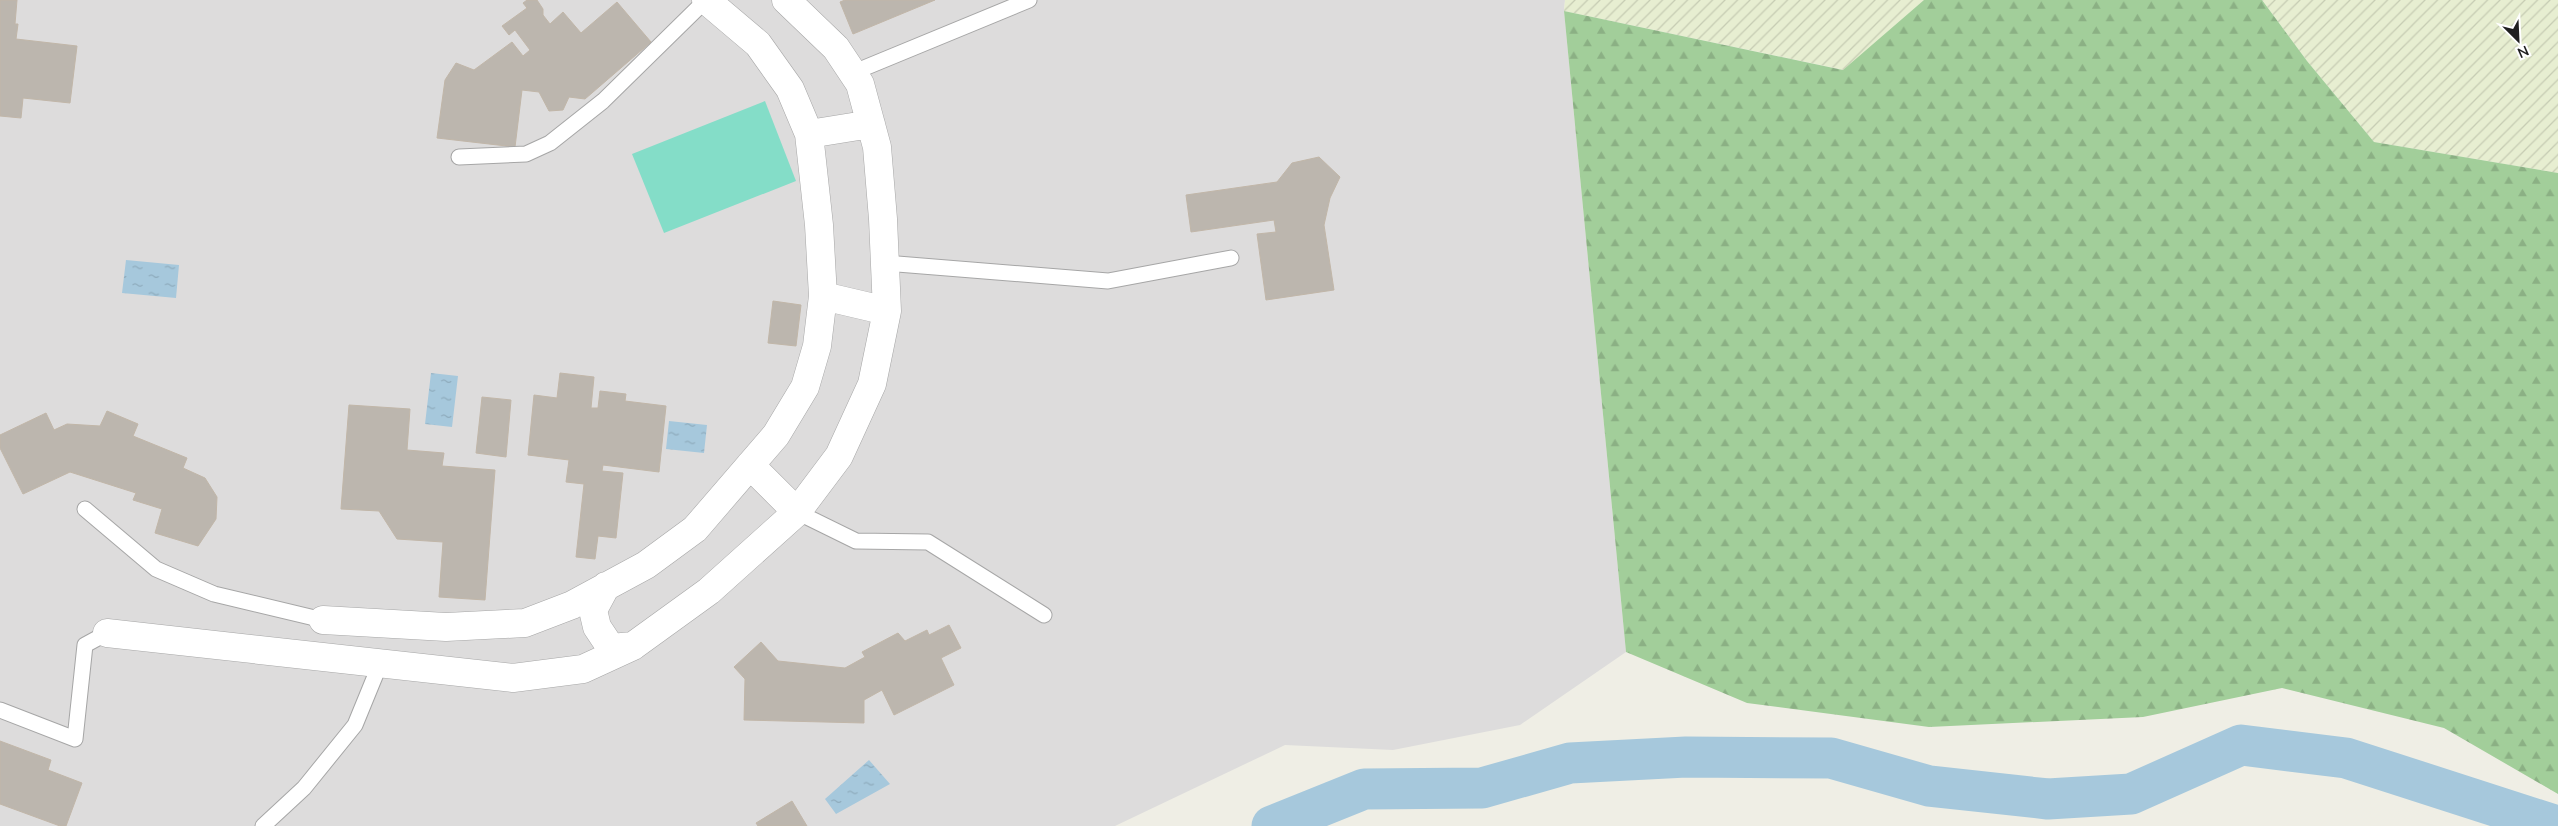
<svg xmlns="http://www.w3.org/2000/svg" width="2558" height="826" font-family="Mulish,sans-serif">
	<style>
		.residential { fill: #dddcdc }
		.farmland { fill: url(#farmland-furrows) }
		.forest { fill: url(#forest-firs) }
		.pitch { fill: #84ddc8 }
		.water { fill: url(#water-ripples) }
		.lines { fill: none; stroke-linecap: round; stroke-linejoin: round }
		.canal { stroke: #a6c8dc; stroke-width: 41 }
		.building { fill: #bcb6ae; stroke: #c1b6a8 }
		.lane-casing { stroke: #a6a6a6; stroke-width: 17 }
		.street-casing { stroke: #a6a6a6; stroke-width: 29 }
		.lane { stroke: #fff; stroke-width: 15 }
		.street { stroke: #fff; stroke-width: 28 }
	</style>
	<defs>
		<pattern id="farmland-furrows" width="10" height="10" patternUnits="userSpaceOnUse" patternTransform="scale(1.25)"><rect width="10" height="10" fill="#e7eed1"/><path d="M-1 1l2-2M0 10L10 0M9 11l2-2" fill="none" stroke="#c6ccb3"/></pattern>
		<pattern id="forest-firs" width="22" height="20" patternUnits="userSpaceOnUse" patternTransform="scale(1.25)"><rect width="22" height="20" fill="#a2ce9a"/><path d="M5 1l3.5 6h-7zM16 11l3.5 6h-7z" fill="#8bb084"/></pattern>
		<pattern id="water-ripples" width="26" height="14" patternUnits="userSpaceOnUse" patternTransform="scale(1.25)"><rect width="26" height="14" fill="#a6c8dc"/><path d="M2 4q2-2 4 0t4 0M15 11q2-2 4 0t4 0" fill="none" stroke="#8eabbc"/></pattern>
	</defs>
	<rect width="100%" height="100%" fill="#efeee5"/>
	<path class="residential" d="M0,0H1565L1564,11L1626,652L1520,725L1393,750L1285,745L1115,826H0Z"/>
	<path class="farmland" d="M1565,0H1924L1844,70L1564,11Z
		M2262,0H2558V173L2374,142L2307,61Z"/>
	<path class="forest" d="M1924,0H2262L2307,61L2374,142L2558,173V794L2444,728L2282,688L2143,717L1929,727L1747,703L1626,652L1564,11L1843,70Z"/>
	<path class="pitch" d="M765,101L796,181L664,233L632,154Z"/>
	<path class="water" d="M126,260L179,265L176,298L122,293Z
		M431,373L458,376L452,427L425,424Z
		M669,421L707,425L704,453L666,449Z
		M869,760L890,784L836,814L825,799Z"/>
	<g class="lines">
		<path class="canal" d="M1272,826L1364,789L1482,788L1570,763L1686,757L1831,758L1929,786L2048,799L2131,794L2241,745L2346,758L2557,826"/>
	</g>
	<path class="building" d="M0,0H17L15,24H18L16,39L77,46L70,103L23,98L21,118L0,116Z
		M527,0H537L543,9V15L550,24L563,12L581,33L617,2L651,42L585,99L569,97L563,110L549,111L539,92L522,90L515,147L437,138L445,80L456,63L474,70L512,42L523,56L530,50L515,30L509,35L502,26L527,8L523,3Z
		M845,0H935L853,34L840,2Z
		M1319,157L1340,177L1330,198L1324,225L1334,290L1266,300L1257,234L1276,232L1274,220L1191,232L1186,195L1277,182L1292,163Z
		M773,301L801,305L796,346L768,343Z
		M560,373L594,377L591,408H598L600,391L626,394L625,401L666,406L659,472L603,465L602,471L623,473L616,538L598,536L595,559L576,557L584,484L566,482L569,460L528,455L534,395L557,398Z
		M482,397L511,400L506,457L476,453Z
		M349,405L410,409L407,450L444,453L442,466L495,470L485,600L439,597L443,542L397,539L379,511L341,509Z
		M107,411L138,424L133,436L187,458L183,468L205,478L217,497L216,519L198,546L155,533L162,509L133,500L136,493L70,472L23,494L0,448V435L46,413L54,430L67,424L100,426Z
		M949,625L961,648L941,658L954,685L894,715L882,690L864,700V723L744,720L745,679L734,667L761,642L778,661L845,668L865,657L862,652L898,633L905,641L927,630L929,635Z
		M0,741L51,760L48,770L82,783L66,826H60L0,804Z
		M792,801L807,826H758L756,823Z"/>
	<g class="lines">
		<defs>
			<path id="lane" d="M852,73L1029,0
				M459,157L526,154L550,143L603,101L706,0
				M885,263L1108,281L1231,258
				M85,509L156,569L214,594L323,620
				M797,512L856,541L928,542L1044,615
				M0,710L75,739L85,645L107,633
				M263,826L304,788L355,725L380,664"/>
			<path id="street" d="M809,134L871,124
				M823,296L887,311
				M750,465L797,512
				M606,586L593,610L597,627L611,648L633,646
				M323,620L446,627L525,623L572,605L646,565L695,529L776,435L805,387L817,346L823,296L819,225L809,134L790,89L758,44L706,0
				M107,633L513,678L583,669L633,646L709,591L797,512L839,456L872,384L887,311L883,219L877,147L860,84L836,48L786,0"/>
		</defs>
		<use href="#lane" class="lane-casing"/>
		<use href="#street" class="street-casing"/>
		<use href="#lane" class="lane"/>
		<use href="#street" class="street"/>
	</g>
	<g transform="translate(2518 40) rotate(156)" stroke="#ffffff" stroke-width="4" paint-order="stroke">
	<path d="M0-4L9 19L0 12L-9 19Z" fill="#1f1f1f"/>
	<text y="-8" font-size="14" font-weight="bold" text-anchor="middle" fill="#1f1f1f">N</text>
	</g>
</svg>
